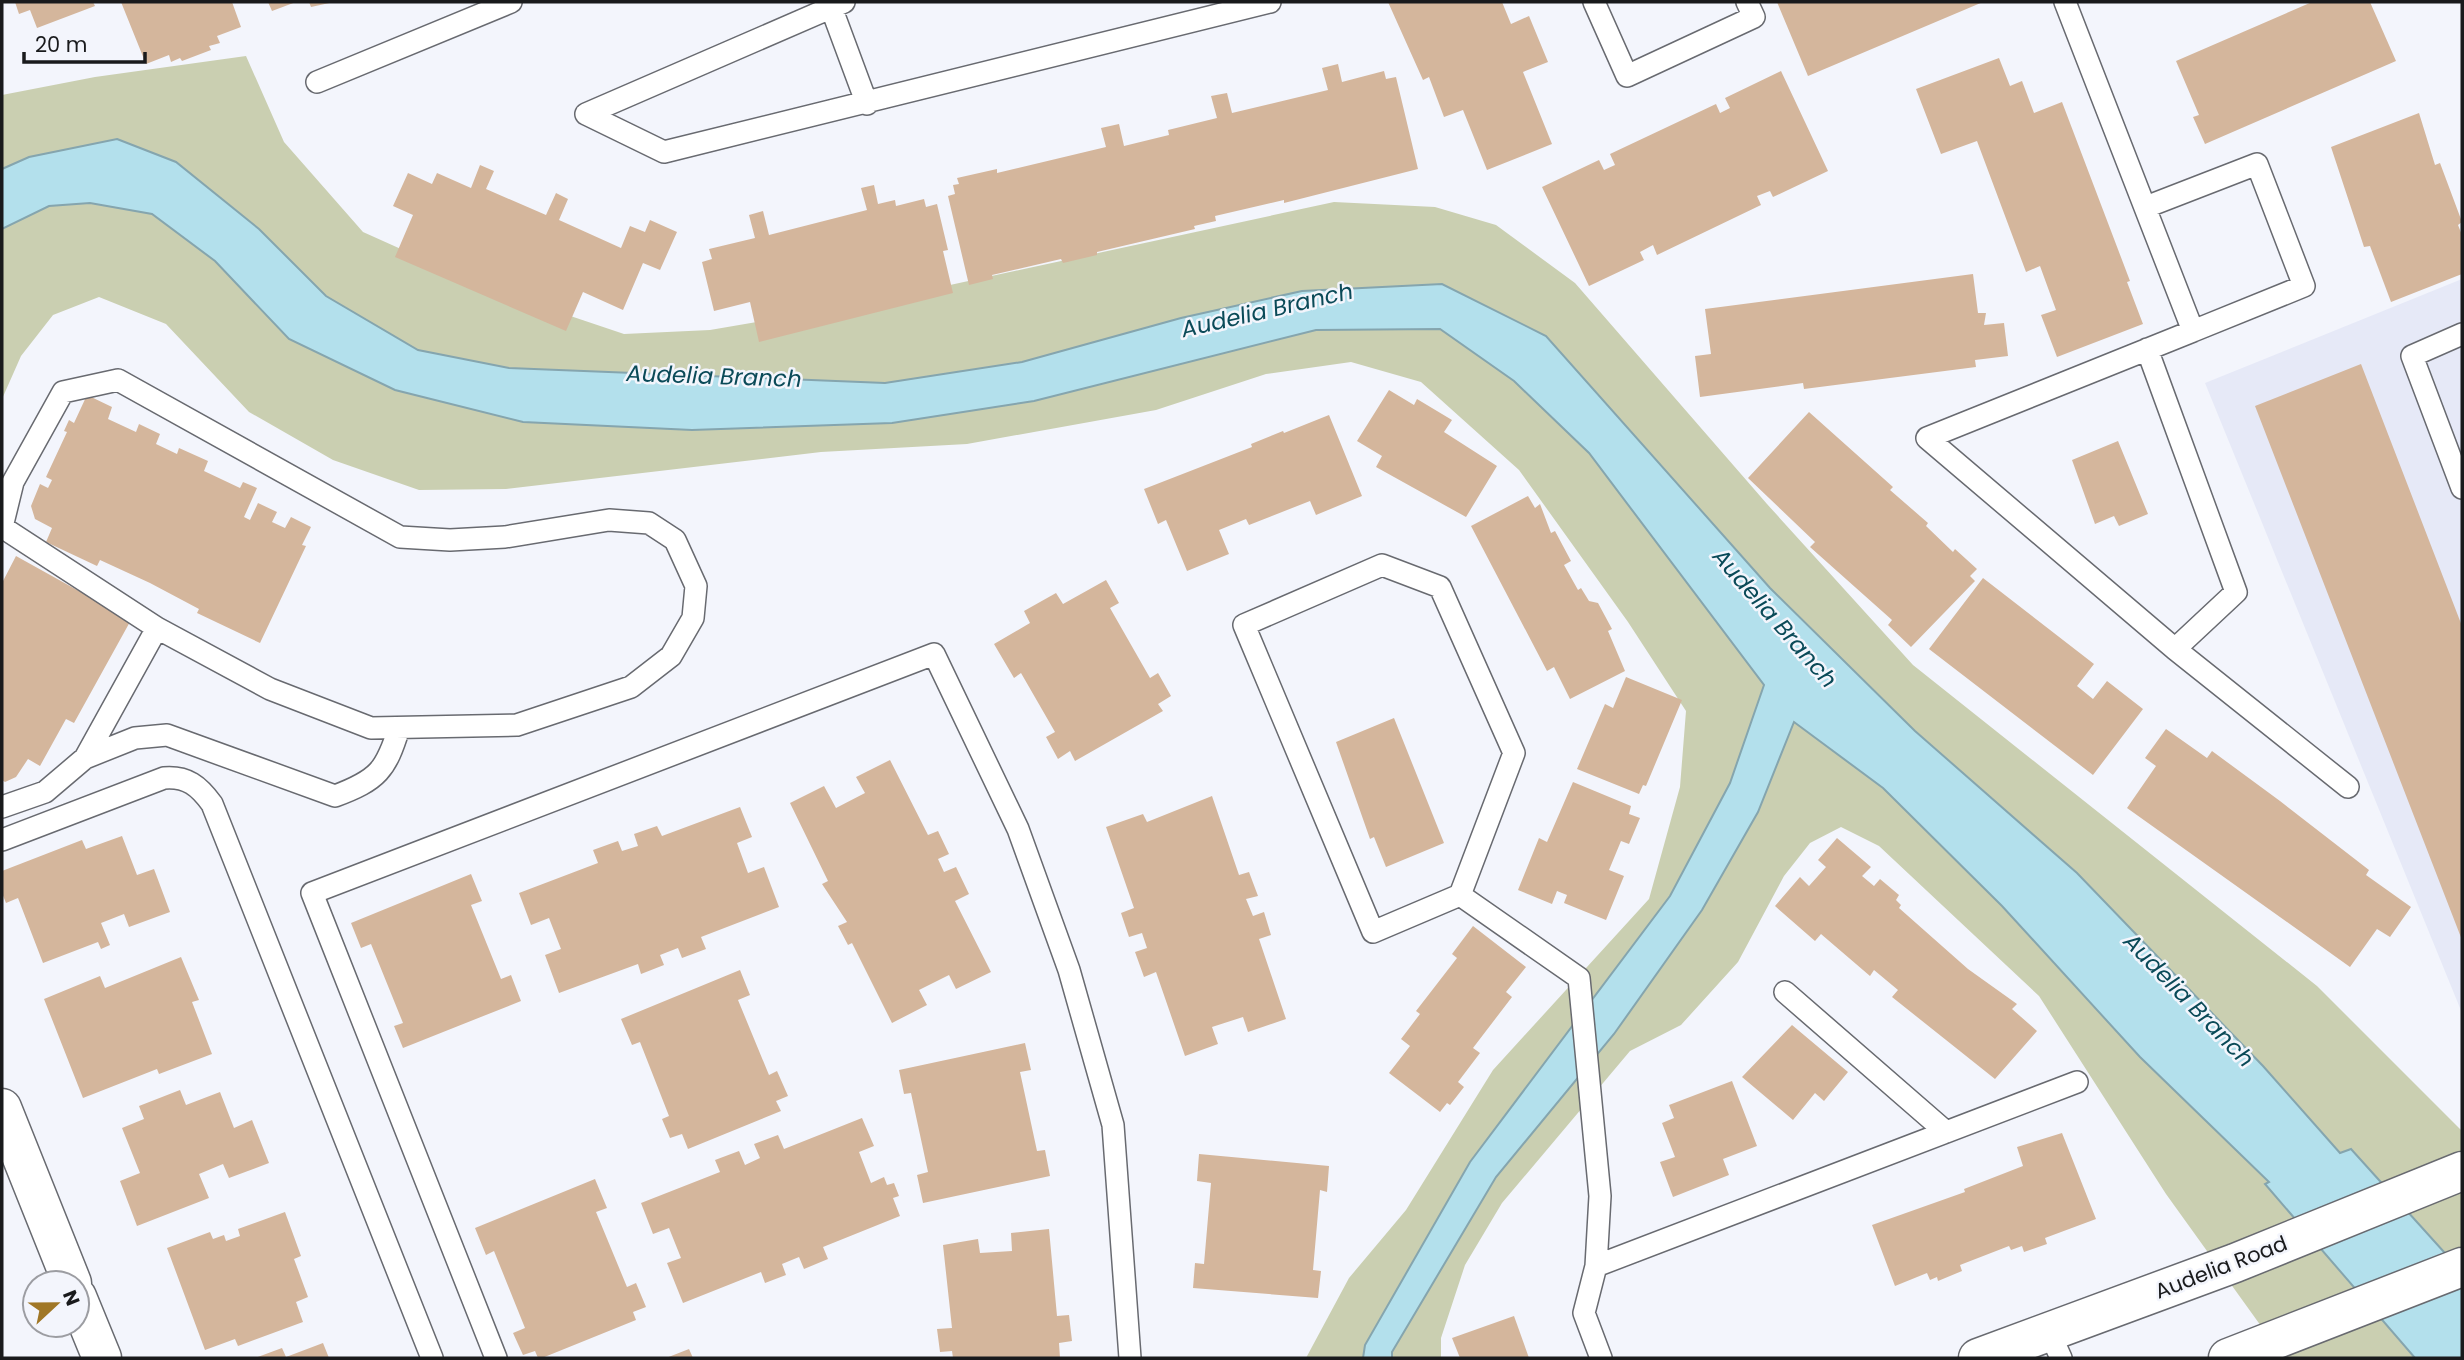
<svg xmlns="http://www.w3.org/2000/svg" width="2464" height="1360" font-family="Poppins,sans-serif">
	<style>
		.built { fill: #e6e9f7 }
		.green { fill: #cacfb1 }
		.water { fill: #b3e0ec; stroke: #85a5ae; stroke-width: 2 }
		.building { fill: #d4b69c }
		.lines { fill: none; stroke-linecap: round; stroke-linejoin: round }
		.lane-casing { stroke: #686a70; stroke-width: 24 }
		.street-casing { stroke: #686a70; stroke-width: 41 }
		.secondary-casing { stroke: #686a70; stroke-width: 41 }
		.lane { stroke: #fff; stroke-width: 21 }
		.street { stroke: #fff; stroke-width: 38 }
		.secondary { stroke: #fff; stroke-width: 38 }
		.labels { text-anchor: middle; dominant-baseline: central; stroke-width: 5; stroke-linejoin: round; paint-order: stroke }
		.street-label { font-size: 21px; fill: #191a1c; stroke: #f3f5fc }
		.water-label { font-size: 23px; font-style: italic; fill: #0a4a58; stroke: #f3f5fc }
	</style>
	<rect width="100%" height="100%" fill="#f3f5fc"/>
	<path class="built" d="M2462,279V1013L2205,383Z"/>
	<path class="green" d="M246,56L284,142L363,232L490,289L624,334L710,330L867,303L1334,202L1435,207L1496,225L1575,283L1767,504L1913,665L2317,986L2462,1131V1358H2284L2166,1194L2039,996L1879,846L1841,827L1810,843L1784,876L1738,962L1681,1025L1630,1051L1502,1203L1465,1265L1441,1338V1358H1306L1349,1278L1406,1210L1493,1070L1649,899L1680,787L1686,711L1628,622L1519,470L1421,382L1351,362L1266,374L1156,410L967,444L821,452L506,489L419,490L333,460L249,412L166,324L99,297L53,315L21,356L2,399V95L95,77Z"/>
	<path class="water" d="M117,139L176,162L259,229L326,296L418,350L509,368L885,383L1022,362L1181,318L1302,291L1442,284L1546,336L1770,588L1915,731L2077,873L2263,1066L2340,1153L2351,1149L2462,1272V1358H2415L2265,1184L2269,1182L2140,1057L2002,906L1883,788L1794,722L1758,812L1702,910L1614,1034L1496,1177L1392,1352V1358H1363L1365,1345L1470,1162L1670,896L1730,783L1764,685L1589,453L1514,381L1440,329L1316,330L1034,401L892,423L692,430L523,422L395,390L289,339L215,261L152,214L90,203L49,206L2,229V169L29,157Z"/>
	<path class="building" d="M15,2H93L95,6L37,28L30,10L19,14Z
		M121,2H232L241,27L217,36L220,43L209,46L211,50L182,61L180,58L171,62L169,55L146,64Z
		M268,2H296L272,11Z
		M309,2H334L311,7Z
		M1388,2H1502L1511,24L1529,16L1548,62L1523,72L1552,144L1487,170L1463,110L1444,117L1429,77L1423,80Z
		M1777,2H1983L1808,76Z
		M2312,2H2370L2396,61L2205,144L2193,117L2199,115L2176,61Z
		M1999,58L2010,86L2022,81L2034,113L2062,102L2130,281L2127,282L2143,324L2057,357L2041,315L2056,310L2040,266L2026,272L1977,141L1941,154L1916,89Z
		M1338,64L1342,82L1384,71L1386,79L1396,77L1418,169L1284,203V200L1215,216L1216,221L1194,226L1195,229L1097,252V255L1063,263L1061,259L992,275L993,279L969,285L948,196L955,194L953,185L959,184L957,178L997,169V173L1106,147L1101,128L1119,124L1124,146L1169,135L1168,130L1217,118L1211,96L1227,93L1232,113L1328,90L1322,68Z
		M1781,71L1828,171L1773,197L1770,191L1757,196L1761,205L1657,255L1653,245L1640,252L1644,260L1589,286L1542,187L1599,160L1604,170L1615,165L1610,154L1716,104L1720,113L1730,108L1725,98Z
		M2419,113L2435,165L2440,163L2462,222L2458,225L2462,235V274L2391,302L2370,246L2364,247L2331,147Z
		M480,165L494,171L486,189L546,215L556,193L568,199L559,220L621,248L630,226L645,232L650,220L677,232L660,270L643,263L623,310L583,292L566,331L395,257L413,215L393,206L408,173L432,184L437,173L471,188Z
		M874,185L878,204L895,200L896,206L924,199L926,207L937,204L948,250L943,251L953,293L759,342L750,302L714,311L702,262L712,259L709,249L755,238L749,215L763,211L769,235L867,210L861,188Z
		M1973,274L1978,313H1986L1984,325L2004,323L2008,356L1975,360L1976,367L1804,389L1803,383L1700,397L1695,356L1711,354L1705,309Z
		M2361,364L2462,626V940L2255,406Z
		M1389,390L1414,405L1417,399L1452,420L1444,432L1497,466L1466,517L1376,467L1382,456L1357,441Z
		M87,395L112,407L108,419L136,432L139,424L160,434L156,444L177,454L179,448L208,461L204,471L240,488L243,482L257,488L244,517L250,520L258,503L277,512L272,522L285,528L291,517L311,527L302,545L306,546L260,643L197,613L199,609L150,583L100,560L97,566L46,542L52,528L35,519L31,506L40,484L48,488L52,480L46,477L67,432L64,431L69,420L74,423Z
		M1809,412L1893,487L1890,490L1928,523L1926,526L1953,552L1955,549L1977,569L1970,576L1975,581L1911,647L1888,625L1892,620L1810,547L1815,542L1748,478Z
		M1329,415L1362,496L1316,515L1310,501L1249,525L1246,519L1219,530L1229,554L1187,571L1166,520L1158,524L1144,489L1252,447L1251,444L1283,431L1284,433Z
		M2118,441L2148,514L2119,526L2114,516L2095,524L2072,460Z
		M1528,496L1535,508L1540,504L1551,533L1555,531L1571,561L1564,565L1578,590L1581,588L1589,601L1598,603L1612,629L1608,631L1625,671L1570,699L1554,667L1547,671L1471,526Z
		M16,556L131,620L74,723L66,719L40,766L28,759L16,777L5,782L2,780V583Z
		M1983,578L2094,664L2077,686L2093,699L2107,681L2143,709L2093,775L1929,649Z
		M1106,580L1119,603L1110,608L1150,678L1158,673L1171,696L1158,704L1163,711L1075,761L1070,751L1058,759L1046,737L1055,732L1021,673L1014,678L994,644L1030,623L1024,611L1056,593L1063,604Z
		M1626,677L1682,700L1646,786L1643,785L1639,794L1577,769L1605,704L1613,708Z
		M1394,718L1444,843L1386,867L1374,837L1370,839L1336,742Z
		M2166,729L2207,758L2212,751L2280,801L2369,870L2366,875L2411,907L2390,937L2377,929L2350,967L2127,808L2156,766L2145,758Z
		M890,760L928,835L938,831L949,854L938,859L944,872L956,867L969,894L955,901L991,972L956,989L949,975L919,990L927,1005L892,1023L852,943L848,945L838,926L847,922L822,884L828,881L790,803L824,786L836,808L865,793L856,777Z
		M1573,782L1631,806L1629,814L1640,818L1629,844L1621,841L1609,870L1624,876L1606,920L1564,903L1567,895L1557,891L1552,904L1518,890L1539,838L1547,842Z
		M1212,796L1239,875L1249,872L1258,896L1246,899L1253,916L1264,912L1271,935L1259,939L1286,1019L1248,1032L1243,1017L1212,1027L1218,1044L1185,1056L1156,972L1144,977L1135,952L1147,948L1142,933L1129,937L1121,913L1134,908L1106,827L1143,814L1147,822Z
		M740,807L752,837L737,843L748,873L764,867L779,907L701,937L706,949L682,958L678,948L660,955L664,965L641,974L638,964L559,993L545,955L561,949L549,918L531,925L519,893L598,863L593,850L618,841L622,851L638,846L634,834L657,826L662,836Z
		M122,836L137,875L154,869L170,912L129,927L124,914L101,923L110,945L101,949L98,942L43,963L18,898L6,903L2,893V871L82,840L86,849Z
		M1837,838L1871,867L1862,876L1874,886L1880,879L1899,895L1896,900L1901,905L1899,908L1968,969L2017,1004L2012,1009L2037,1031L1995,1079L1892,997L1898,990L1874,970L1870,976L1821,934L1815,941L1775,906L1800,877L1809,886L1826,867L1818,860Z
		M471,874L482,901L471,905L501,979L511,975L521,1001L403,1048L394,1026L403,1023L371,944L361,948L351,923Z
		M1473,926L1526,967L1506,992L1512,997L1473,1048L1480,1053L1458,1082L1464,1087L1450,1105L1447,1103L1440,1112L1389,1073L1410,1046L1401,1039L1420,1014L1416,1011L1457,958L1452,954Z
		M181,957L199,1000L192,1002L212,1054L159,1074L157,1069L83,1098L44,999L100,976L105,988Z
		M740,970L750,995L738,1000L769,1075L777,1071L788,1096L776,1101L781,1111L688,1149L682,1134L670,1138L662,1119L669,1116L640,1042L632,1045L621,1019Z
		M1792,1025L1848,1072L1824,1101L1815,1093L1793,1120L1742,1077Z
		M1025,1043L1031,1070L1020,1072L1037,1151L1045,1150L1050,1176L923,1203L917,1175L928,1172L911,1093L904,1094L899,1070Z
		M1732,1081L1757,1146L1723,1159L1729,1175L1673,1197L1660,1162L1675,1157L1662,1123L1674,1118L1669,1105Z
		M180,1090L186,1105L220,1092L234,1128L252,1120L269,1163L229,1178L223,1164L199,1174L209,1198L137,1226L120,1181L140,1173L122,1128L144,1119L139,1106Z
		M862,1118L874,1146L859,1152L871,1183L884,1177L887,1185L894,1183L899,1196L893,1198L900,1216L823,1247L828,1259L804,1269L799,1257L782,1264L786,1275L765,1283L761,1272L683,1303L667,1263L681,1258L669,1228L653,1234L641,1203L720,1172L715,1160L739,1151L745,1165L760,1158L754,1144L778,1135L784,1149Z
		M2062,1133L2096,1219L2045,1238L2047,1244L2024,1252L2022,1246L2011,1250L2009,1246L1960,1265L1962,1271L1938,1281L1937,1277L1930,1280L1927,1273L1895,1286L1872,1225L1965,1192L1964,1189L2023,1166L2017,1147Z
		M1199,1154L1329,1166L1327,1192L1320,1190L1313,1270L1321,1271L1318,1298L1193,1288L1195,1263L1204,1264L1211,1183L1197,1181Z
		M595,1179L607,1208L596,1212L627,1287L636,1283L646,1307L633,1312L636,1320L542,1358H538L535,1351L523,1355L513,1333L525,1328L494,1251L486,1255L475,1228Z
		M285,1212L301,1256L294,1259L308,1297L296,1302L303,1322L238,1346L235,1339L205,1350L167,1248L210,1232L213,1239L224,1235L226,1241L240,1236L238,1229Z
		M1049,1229L1057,1316L1069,1315L1072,1341L1059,1343L1060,1358H953L952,1351L940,1352L937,1329L952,1328L943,1245L978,1239L980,1253L1012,1251L1011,1233Z
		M1514,1316L1529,1358H1460L1452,1338Z
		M323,1343L329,1358H255L282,1348L286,1357Z
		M689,1349L693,1358H666Z"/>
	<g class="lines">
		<defs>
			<path id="lane" d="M1594,2L1627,76L1754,17L1747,2
				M2065,2L2193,331L1927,438L2175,649L2348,787
				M831,7L867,104
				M317,82L511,2
				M586,114L664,152L1270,2
				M586,114L844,2
				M2146,207L2257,164L2304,286L2193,331
				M2462,334L2412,356L2462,488
				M2147,349L2236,592L2175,649
				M2,527L13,482L63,392L118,380L400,537L450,540L505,537L609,520L649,523L675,540L696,586L693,618L671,656L631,687L517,725L371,728L270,689L157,628L85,758L45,792L2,807
				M2,527L157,628
				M1382,565L1440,587L1514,753L1460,895L1373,932L1244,625Z
				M85,758L135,738L167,735L335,796C378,780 386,770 399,728
				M2,840L164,778C187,776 199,786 212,804L432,1358
				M1460,895L1579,978L1600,1196L1596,1266L1584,1313L1601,1358
				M1785,992L1946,1132
				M1596,1266L2077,1082
				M2049,1331L2061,1358
				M496,1358L312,893L934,654L1018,829L1069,970L1113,1125L1130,1358"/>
			<path id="street" d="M2,1108L72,1283
				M77,1297L102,1358"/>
			<path id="secondary" d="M1978,1358L2235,1263L2462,1171
				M2228,1358L2462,1267"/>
		</defs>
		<use href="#lane" class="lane-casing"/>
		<use href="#street" class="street-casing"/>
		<use href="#secondary" class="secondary-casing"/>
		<use href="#lane" class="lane"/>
		<use href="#street" class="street"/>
		<use href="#secondary" class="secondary"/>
	</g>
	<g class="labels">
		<g class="street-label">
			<text transform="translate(2221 1267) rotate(-21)">Audelia Road</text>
		</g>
		<g class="water-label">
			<text transform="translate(1267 310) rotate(-13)">Audelia Branch</text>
			<text transform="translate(714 376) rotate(2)">Audelia Branch</text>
			<text transform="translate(1775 618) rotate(49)">Audelia Branch</text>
			<text transform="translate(2189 1000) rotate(46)">Audelia Branch</text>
		</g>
	</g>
	<rect width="2464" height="1360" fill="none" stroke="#191a1c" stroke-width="7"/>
	<g transform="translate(56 1304) rotate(68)"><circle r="33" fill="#f3f5fc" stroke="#9c9da2" stroke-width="2"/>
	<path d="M0-5L12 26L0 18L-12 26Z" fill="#a07726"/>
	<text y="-10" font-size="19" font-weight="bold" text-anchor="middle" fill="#191a1c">N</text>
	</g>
	<path d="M24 52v10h121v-10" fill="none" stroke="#191a1c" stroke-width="3.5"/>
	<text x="35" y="52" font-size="21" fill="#191a1c" stroke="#f3f5fc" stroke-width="5" paint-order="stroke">20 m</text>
</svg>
